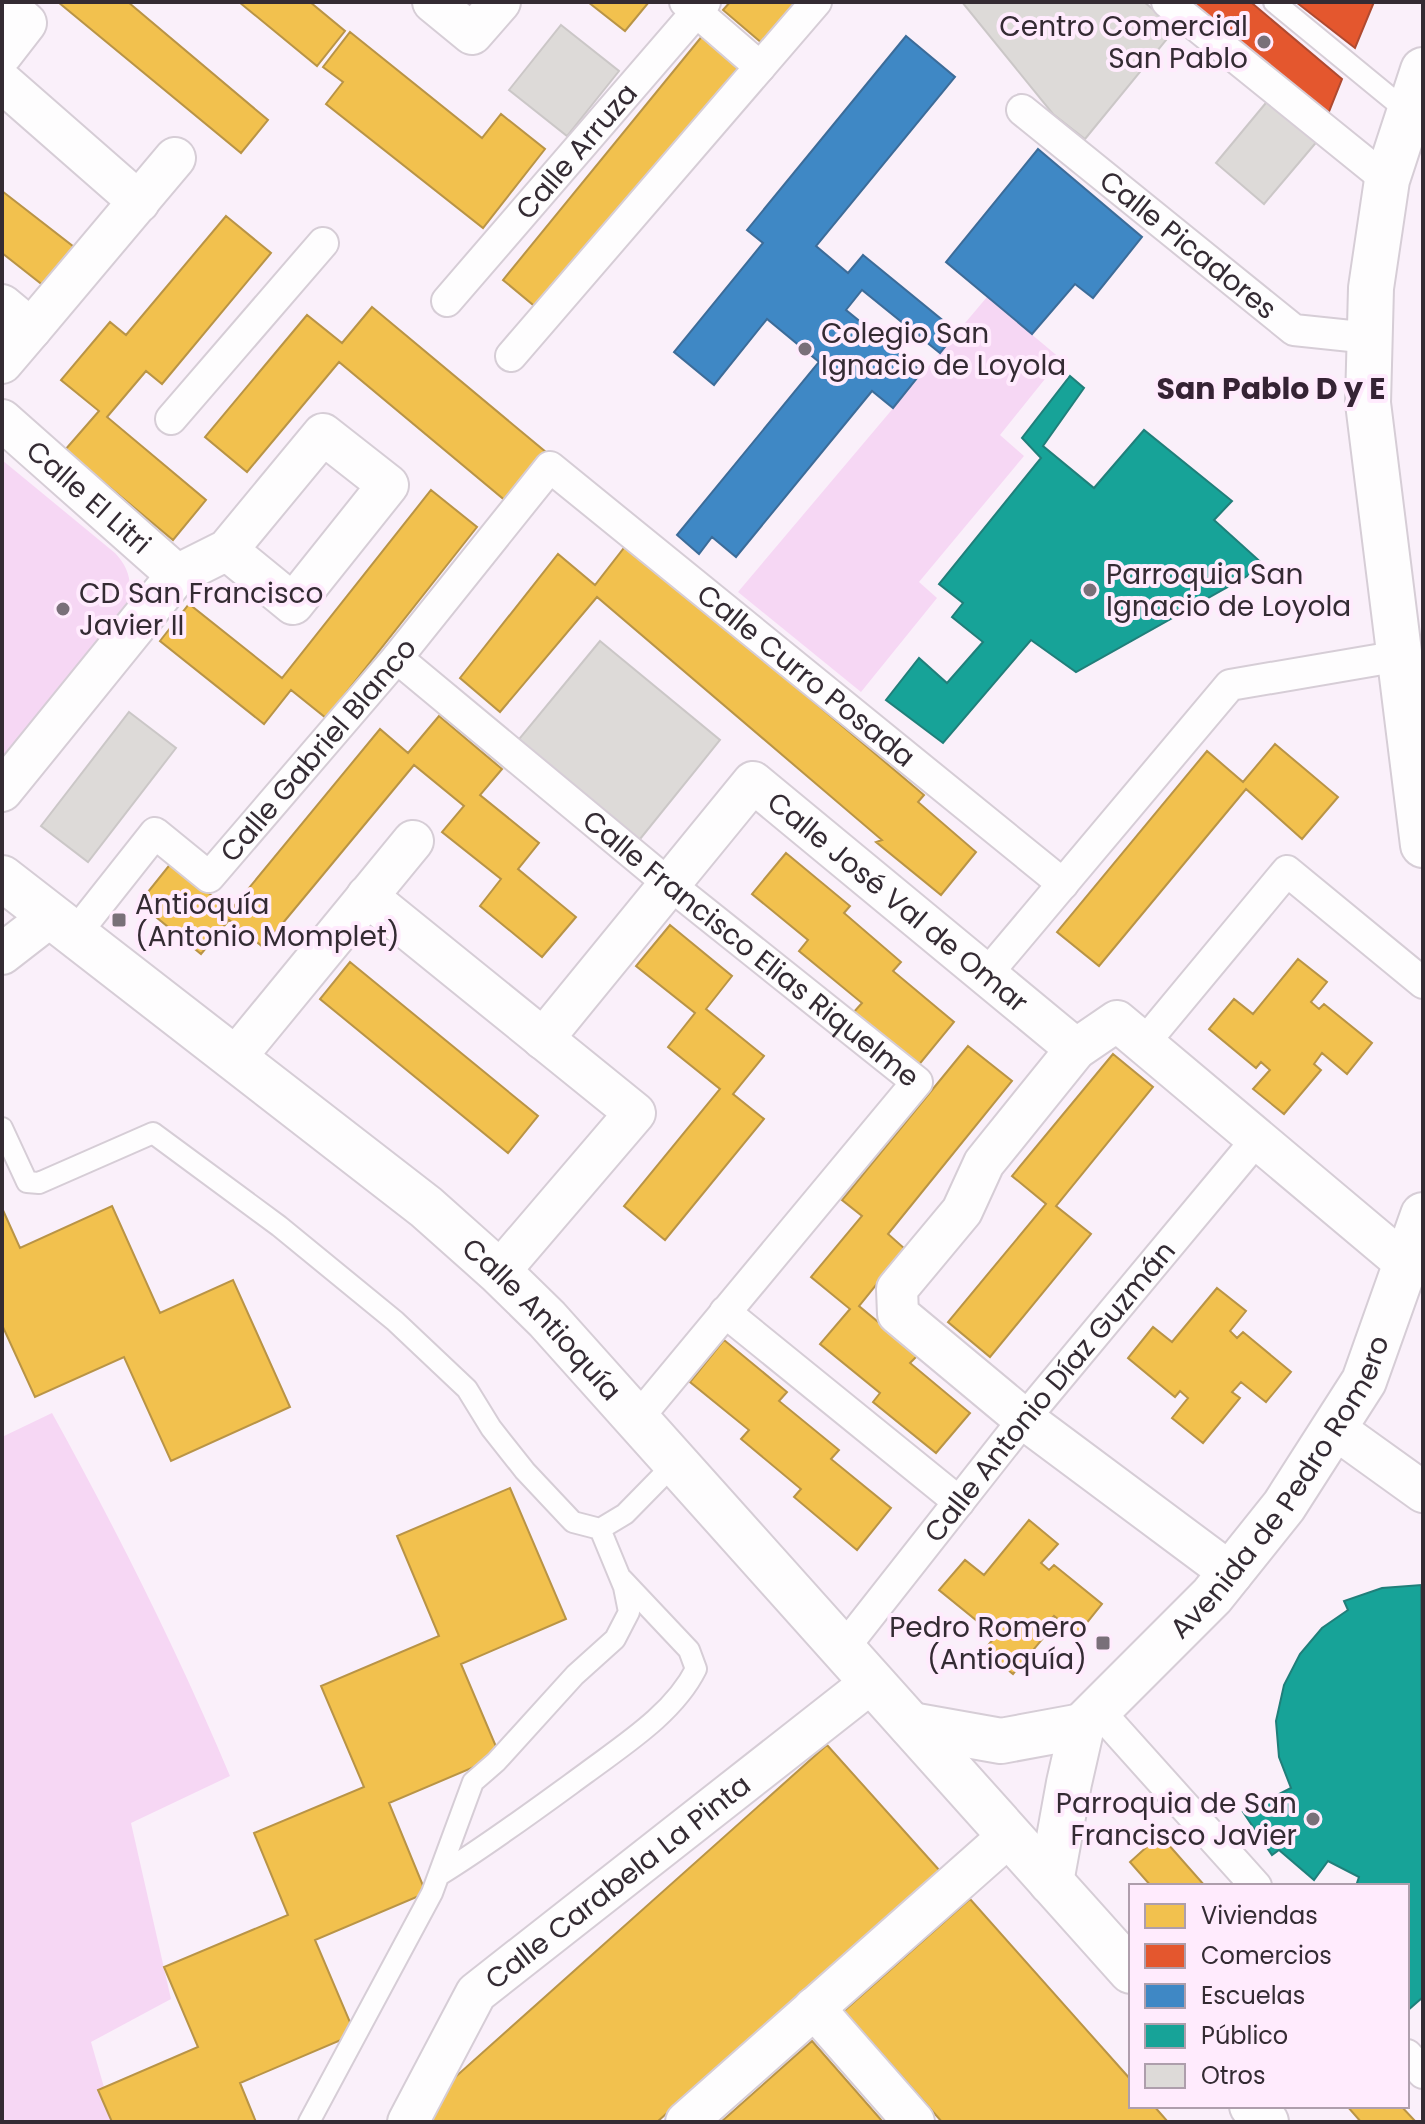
<svg xmlns="http://www.w3.org/2000/svg" width="1425" height="2124" font-family="Poppins,sans-serif">
	<style>
		.green { fill: #f6d7f4 }
		.homes { fill: #f2c14e; stroke: #b99446; stroke-width: 2 }
		.shops { fill: #e4572e; stroke: #af4a30; stroke-width: 2 }
		.schools { fill: #3f88c5; stroke: #3c6c99; stroke-width: 2 }
		.public { fill: #17a398; stroke: #207f7a; stroke-width: 2 }
		.building { fill: #dddad8; stroke: #cbc7c7; stroke-width: 2 }
		.lines { fill: none; stroke-linecap: round; stroke-linejoin: round }
		.service-casing { stroke: #d6cdd6; stroke-width: 24 }
		.pedestrian-casing { stroke: #d6cdd6; stroke-width: 34 }
		.minor-casing { stroke: #d6cdd6; stroke-width: 44 }
		.tertiary-casing { stroke: #d6cdd6; stroke-width: 48 }
		.service { stroke: #fefdfe; stroke-width: 20 }
		.pedestrian { stroke: #fefdfe; stroke-width: 30 }
		.minor { stroke: #fefdfe; stroke-width: 40 }
		.tertiary { stroke: #fefdfe; stroke-width: 44 }
		.poi-dot { fill: #797079; stroke: #ffebfd; stroke-width: 3 }
		.labels { text-anchor: middle; dominant-baseline: central; stroke-width: 8; stroke-linejoin: round; paint-order: stroke }
		.poi-label { font-size: 28px; fill: #342b33; stroke: #ffebfd; text-anchor: start }
		.street-label { font-size: 28px; fill: #342b33; stroke: #ffebfd }
		.neighbourhood-label { font-size: 30px; font-weight: bold; fill: #352334; stroke: #ffebfd }
	</style>
	<rect width="100%" height="100%" fill="#faf0fa"/>
	<path class="green" d="M987,297L1061,359L1000,435L1024,456L919,582L937,598L861,692L738,592Z
		M2,460L115,553C132,571 134,590 123,612L2,759Z
		M52,1413C117,1531 178,1652 230,1776L131,1823L171,1999L91,2042L114,2122H2V1437Z"/>
	<path class="homes" d="M58,2H128L268,120L241,153Z
		M239,2H310L345,31L317,66Z
		M588,2H649L625,31Z
		M730,2H797L763,44L723,10Z
		M350,32L482,138L501,114L545,149L483,228L326,104L343,82L323,67Z
		M703,35L739,67L538,309L503,280Z
		M2,191L74,247L44,286L2,253Z
		M226,216L271,253L162,384L146,371L107,417L206,500L173,540L65,450L99,411L61,380L110,322L126,335Z
		M372,307L547,453L507,502L339,362L247,472L205,437L307,315L342,343Z
		M431,490L477,527L326,718L291,690L264,724L160,641L189,604L282,678Z
		M627,544L924,795L918,802L976,852L941,895L876,842L882,840L597,597L500,712L460,678L558,554L595,585Z
		M439,716L502,769L480,795L539,843L518,869L576,917L542,957L480,906L501,879L442,832L464,806L414,765L263,947L229,920L201,954L139,903L172,862L230,911L380,729L408,753Z
		M1275,744L1338,797L1302,839L1246,789L1099,966L1057,932L1207,751L1243,782Z
		M786,853L850,906L844,913L901,962L893,971L954,1022L917,1067L853,1013L862,1003L799,951L808,940L752,894Z
		M670,925L732,976L706,1009L764,1056L733,1094L764,1119L665,1240L624,1206L720,1089L668,1047L695,1013L636,966Z
		M1298,959L1327,982L1311,1002L1319,1009L1324,1004L1372,1043L1347,1074L1322,1053L1314,1064L1321,1070L1284,1114L1253,1089L1270,1070L1261,1062L1256,1068L1209,1029L1234,999L1253,1014Z
		M350,962L538,1116L508,1153L320,999Z
		M968,1046L1012,1081L888,1234L905,1249L859,1306L918,1355L910,1363L970,1413L936,1453L873,1402L880,1393L820,1344L850,1309L811,1277L862,1216L842,1200Z
		M1113,1054L1153,1087L1056,1206L1091,1234L990,1357L948,1322L1046,1204L1012,1176Z
		M112,1206L160,1313L233,1280L290,1407L171,1461L124,1357L35,1397L2,1325V1208L20,1248Z
		M1217,1288L1246,1311L1230,1331L1237,1338L1243,1332L1291,1372L1266,1402L1241,1382L1232,1392L1240,1398L1203,1443L1172,1418L1188,1398L1180,1391L1175,1397L1128,1358L1153,1327L1172,1342Z
		M724,1340L787,1392L779,1401L839,1450L831,1459L891,1508L857,1550L794,1497L801,1489L741,1439L749,1430L690,1382Z
		M510,1488L566,1619L461,1664L500,1756L389,1803L426,1893L315,1940L355,2034L240,2083L256,2122H112L98,2090L198,2047L164,1967L288,1915L254,1833L364,1787L321,1686L439,1636L397,1536Z
		M1029,1520L1058,1544L1041,1563L1049,1570L1054,1565L1102,1604L1077,1635L1054,1616L1045,1626L1050,1630L1013,1674L984,1650L1000,1631L992,1623L987,1629L939,1590L965,1560L984,1575Z
		M827,1745L940,1871L657,2122H431L453,2079Z
		M1160,1835L1205,1886H1151L1130,1862Z
		M970,1899L1131,2080V2106H1154L1168,2122H942L844,2011Z
		M812,2041L883,2122H721Z
		M1347,2106H1401L1416,2122H1361Z"/>
	<path class="shops" d="M1182,2H1255L1253,4L1342,79L1326,119Z
		M1296,2H1374L1355,48Z"/>
	<path class="schools" d="M906,36L955,77L816,246L848,273L863,255L957,332L940,353L862,290L846,310L922,372L893,408L872,391L736,557L712,537L699,554L677,535L819,362L767,319L714,385L674,352L763,243L747,230Z
		M1038,149L1142,237L1093,298L1075,284L1032,334L946,262Z"/>
	<path class="public" d="M1070,376L1084,388L1043,446L1094,488L1144,430L1232,501L1214,520L1265,566L1076,672L1031,640L943,743L886,700L919,658L947,683L983,642L952,617L963,603L939,584L1041,458L1022,438Z
		M1421,1585L1423,1997L1407,2011V1886H1356L1359,1877L1328,1861L1314,1880L1279,1850L1272,1855L1243,1812L1291,1788L1279,1757L1276,1721L1284,1685L1300,1654L1322,1628L1348,1610L1344,1601L1382,1588Z"/>
	<path class="building" d="M962,2H1144L1176,28L1085,139L1053,114Z
		M561,25L619,71L567,136L509,90Z
		M1270,98L1319,139L1264,204L1216,163Z
		M600,641L720,740L636,844L515,744Z
		M129,712L176,748L88,862L41,826Z"/>
	<g class="lines">
		<defs>
			<path id="service" d="M1274,2L1409,113
				M2,1128L27,1182L39,1183L153,1133L279,1226L395,1321L467,1389L491,1428L525,1471L573,1522L600,1529L625,1514L676,1462
				M441,1874C491,1843 538,1808 586,1773C625,1744 674,1713 696,1669L689,1650L622,1579
				M309,2122L432,1893L473,1782L496,1762L575,1675L615,1639L629,1612L624,1587L600,1529"/>
			<g id="pedestrian">
				<path d="M685,2L760,67"/>
				<path d="M1167,2L1387,180"/>
				<path id="s1" d="M1022,110L1294,330L1370,338"/>
				<path id="s2" d="M447,301L705,2"/>
				<path d="M511,356L816,2"/>
				<path d="M171,419L323,243"/>
				<path id="s3" d="M397,658L669,884L917,1082L637,1419"/>
				<path id="s4" d="M75,934L155,833L209,877L397,658L550,467L1063,884"/>
				<path d="M986,975L1230,685L1400,656"/>
				<path d="M1145,1042L1287,871L1423,983"/>
				<path d="M725,1312L959,1502"/>
				<path id="s5" d="M843,1649L1024,1419L1258,1138"/>
				<path d="M1098,1710L1256,1886"/>
				<path d="M1407,2055L1423,2073"/>
			</g>
			<g id="minor">
				<path d="M433,2L472,34L500,2"/>
				<path d="M2,54L26,23L2,2"/>
				<path d="M2,82L139,202"/>
				<path d="M2,305L31,329L2,363"/>
				<path d="M31,329L175,158"/>
				<path id="s6" d="M2,420L177,575"/>
				<path d="M2,791L177,575L227,550L323,434L388,485L293,604L227,550"/>
				<path d="M367,896L635,1113L499,1272"/>
				<path d="M2,954L51,916"/>
				<path id="s7" d="M543,1039L753,782L1076,1049"/>
				<path d="M234,1059L413,841"/>
				<path d="M1334,1428L1423,1492"/>
				<path d="M1232,1574L1024,1419L898,1314L897,1289L962,1211L984,1163L1076,1049L1117,1021L1406,1264"/>
				<path d="M814,2008L914,2122"/>
				<path id="s8" d="M408,2122L476,1993L872,1682"/>
				<path d="M686,2122L1010,1835"/>
			</g>
			<g id="tertiary">
				<path d="M1423,70L1387,180L1371,288L1368,403L1423,845"/>
				<path id="s9" d="M2,878L426,1207L499,1272L547,1319L1131,1971"/>
				<path d="M911,1725L1001,1741L1082,1726"/>
				<path id="s10" d="M1051,1882L1069,1783L1082,1726L1212,1596L1284,1506L1364,1381L1423,1215"/>
				<path d="M1252,2106L1266,2122"/>
			</g>
		</defs>
		<use href="#service" class="service-casing"/>
		<use href="#pedestrian" class="pedestrian-casing"/>
		<use href="#minor" class="minor-casing"/>
		<use href="#tertiary" class="tertiary-casing"/>
		<use href="#service" class="service"/>
		<use href="#pedestrian" class="pedestrian"/>
		<use href="#minor" class="minor"/>
		<use href="#tertiary" class="tertiary"/>
	</g>
	<g class="poi-dot">
		<circle cx="1264" cy="42" r="8"/>
		<circle cx="805" cy="349" r="8"/>
		<circle cx="1090" cy="590" r="8"/>
		<circle cx="63" cy="609" r="8"/>
		<rect x="111" y="912" width="16" height="16" rx="4"/>
		<rect x="1095" y="1635" width="16" height="16" rx="4"/>
		<circle cx="1313" cy="1819" r="8"/>
	</g>
	<g class="labels">
		<g class="poi-label">
			<text x="1248" y="26" text-anchor="end">Centro Comercial<tspan x="1248" dy="32">San Pablo</tspan></text>
			<text x="821" y="333">Colegio San<tspan x="821" dy="32">Ignacio de Loyola</tspan></text>
			<text x="1106" y="574">Parroquia San<tspan x="1106" dy="32">Ignacio de Loyola</tspan></text>
			<text x="79" y="593">CD San Francisco<tspan x="79" dy="32">Javier II</tspan></text>
			<text x="135" y="904">Antioquía<tspan x="135" dy="32">(Antonio Momplet)</tspan></text>
			<text x="1087" y="1627" text-anchor="end">Pedro Romero<tspan x="1087" dy="32">(Antioquía)</tspan></text>
			<text x="1297" y="1803" text-anchor="end">Parroquia de San<tspan x="1297" dy="32">Francisco Javier</tspan></text>
		</g>
		<g class="street-label">
			<text stroke="none"><textPath href="#s2" startOffset="198">Calle Arruza</textPath></text>
			<text stroke="none"><textPath href="#s1" startOffset="214">Calle Picadores</textPath></text>
			<text stroke="none"><textPath href="#s6" startOffset="116">Calle El Litri</textPath></text>
			<text stroke="none"><textPath href="#s4" startOffset="1062">Calle Curro Posada</textPath></text>
			<text stroke="none"><textPath href="#s4" startOffset="366">Calle Gabriel Blanco</textPath></text>
			<text stroke="none"><textPath href="#s7" startOffset="520">Calle José Val de Omar</textPath></text>
			<text stroke="none"><textPath href="#s3" startOffset="458">Calle Francisco Elias Riquelme</textPath></text>
			<text stroke="none"><textPath href="#s9" startOffset="698">Calle Antioquía</textPath></text>
			<text stroke="none"><textPath href="#s5" startOffset="330">Calle Antonio Díaz Guzmán</textPath></text>
			<text stroke="none"><textPath href="#s10" startOffset="472">Avenida de Pedro Romero</textPath></text>
			<text stroke="none"><textPath href="#s8" startOffset="326">Calle Carabela La Pinta</textPath></text>
		</g>
		<g class="neighbourhood-label">
			<text x="1271" y="388">San Pablo D y E</text>
		</g>
	</g>
	<rect width="1425" height="2124" fill="none" stroke="#342b33" stroke-width="8"/>
	<rect x="1129" y="1884" width="280" height="224" fill="#ffebfd" stroke="#ae9eac" stroke-width="2"/>
	<rect x="1145" y="1904" width="40" height="24" fill="#f2c14e" stroke="#ae9eac" stroke-width="2"/>
	<text x="1201" y="1924" font-size="24" fill="#342b33">Viviendas</text>
	<rect x="1145" y="1944" width="40" height="24" fill="#e4572e" stroke="#ae9eac" stroke-width="2"/>
	<text x="1201" y="1964" font-size="24" fill="#342b33">Comercios</text>
	<rect x="1145" y="1984" width="40" height="24" fill="#3f88c5" stroke="#ae9eac" stroke-width="2"/>
	<text x="1201" y="2004" font-size="24" fill="#342b33">Escuelas</text>
	<rect x="1145" y="2024" width="40" height="24" fill="#17a398" stroke="#ae9eac" stroke-width="2"/>
	<text x="1201" y="2044" font-size="24" fill="#342b33">Público</text>
	<rect x="1145" y="2064" width="40" height="24" fill="#dddad8" stroke="#ae9eac" stroke-width="2"/>
	<text x="1201" y="2084" font-size="24" fill="#342b33">Otros</text>
</svg>
